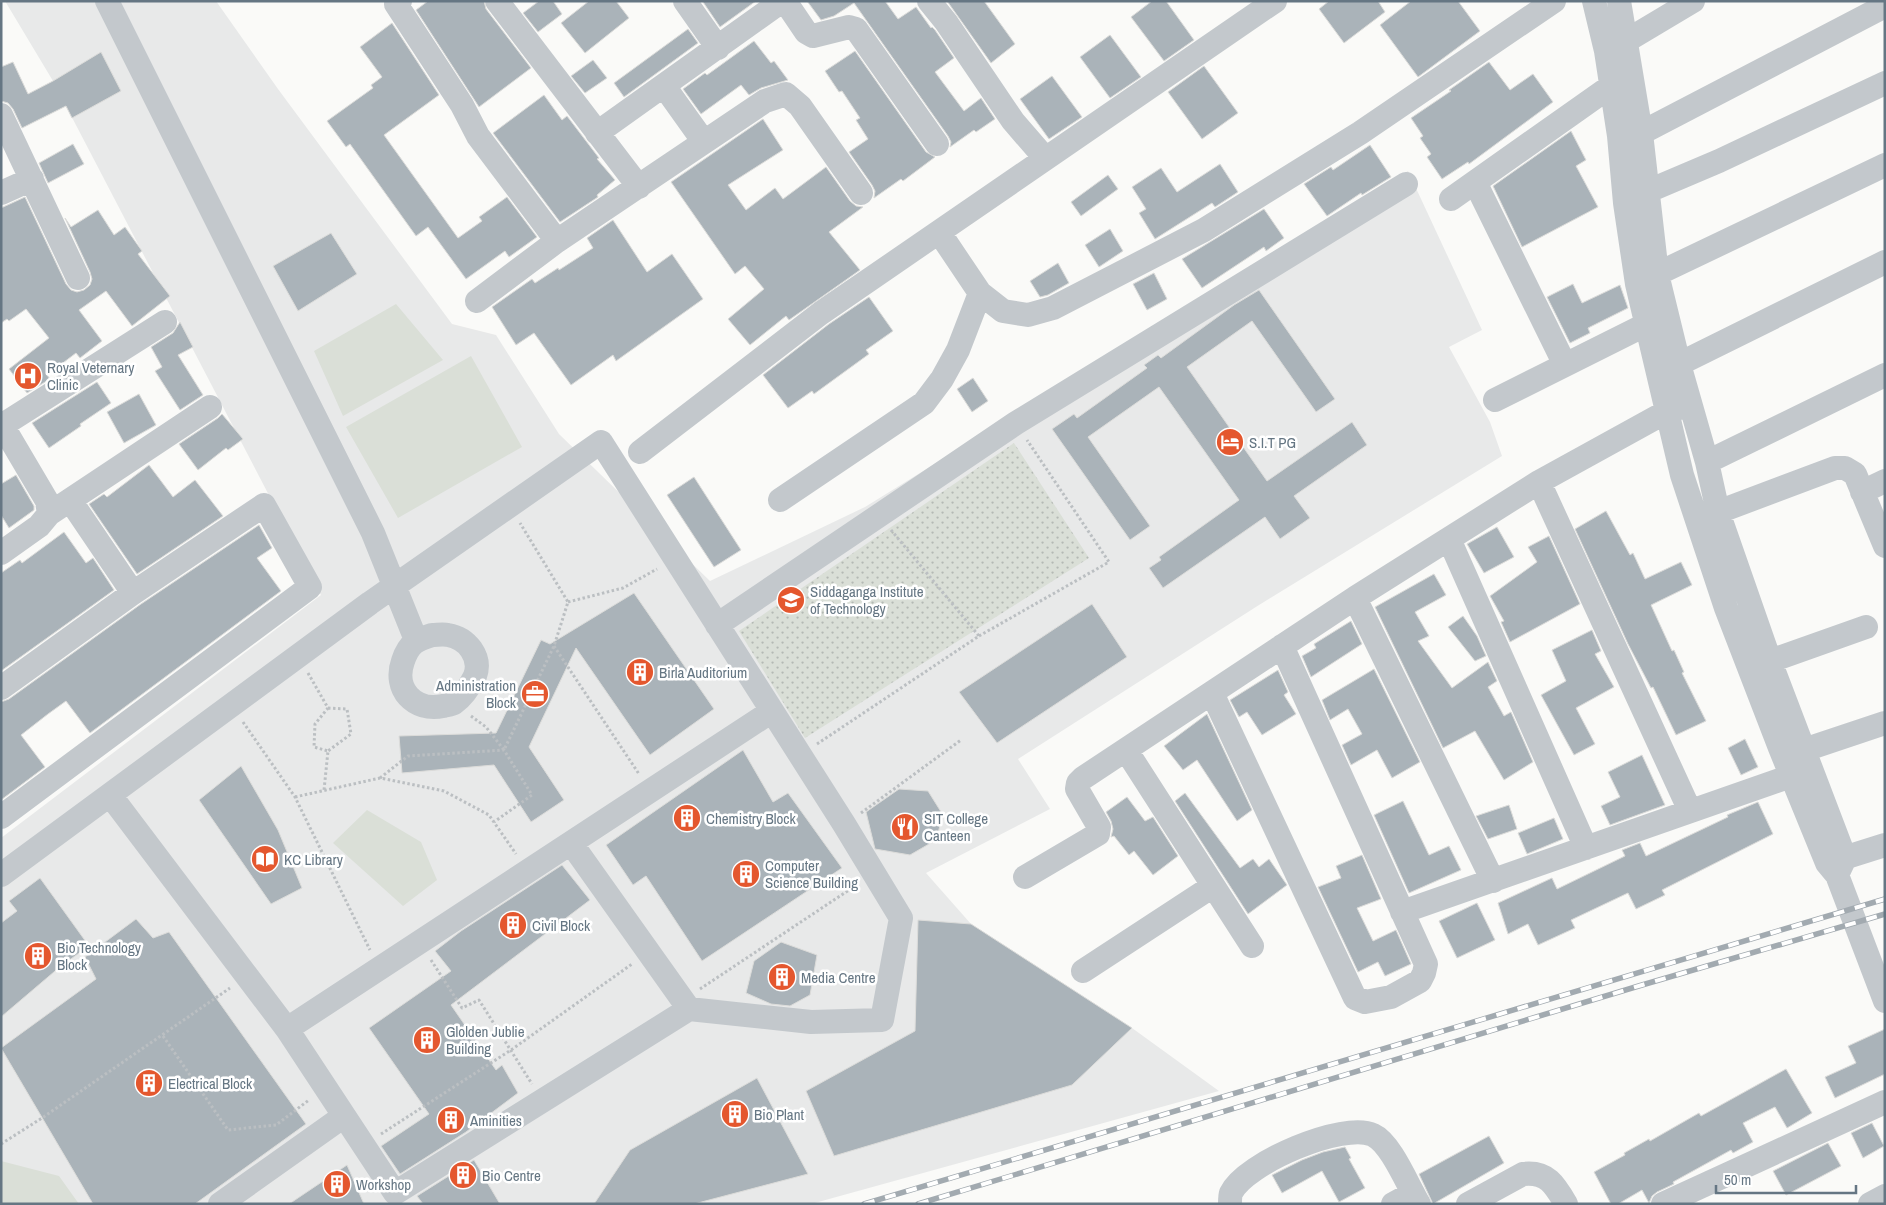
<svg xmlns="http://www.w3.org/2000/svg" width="1886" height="1205" font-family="'Archivo Narrow',sans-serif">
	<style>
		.built { fill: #e8e9e9 }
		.grass { fill: #dadfd7 }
		.park { fill: url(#park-dots) }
		.building { fill: #aab3b9; stroke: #dcdcda }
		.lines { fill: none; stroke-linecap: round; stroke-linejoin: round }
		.path { stroke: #bbbfc2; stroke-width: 3; stroke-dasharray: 2.5 2.5; stroke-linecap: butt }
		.minor { stroke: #c3c8cc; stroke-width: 24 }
		.rail-casing { stroke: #a2aab0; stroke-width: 5.5 }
		.rail { stroke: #fff; stroke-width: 4; stroke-dasharray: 11; stroke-linecap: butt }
		.labels { text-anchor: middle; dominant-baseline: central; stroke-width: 5; stroke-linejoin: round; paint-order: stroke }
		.poi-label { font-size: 15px; fill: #657683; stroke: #fff; text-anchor: start }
	</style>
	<defs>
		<pattern id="park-dots" width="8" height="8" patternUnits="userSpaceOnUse" patternTransform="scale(1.25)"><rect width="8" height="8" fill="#dadfd7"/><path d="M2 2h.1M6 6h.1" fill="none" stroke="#b4b9b4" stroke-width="1.8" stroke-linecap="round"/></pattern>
	</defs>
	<rect width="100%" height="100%" fill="#fafaf8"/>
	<path class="built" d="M5,1H216L278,89L452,324L496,335L559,434L710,581L865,507L1408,171L1482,330L1449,347L1490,422L1502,456L1259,605L1018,759L1050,809L926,873L971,924L1132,1028L1219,1091L811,1204H1V838L321,595L53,81Z"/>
	<path class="grass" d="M396,304L443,360L343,416L314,351Z
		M471,356L522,447L398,518L346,427Z
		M367,810L421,842L437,880L403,906L333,843Z
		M1,1161L59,1176L79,1204H1Z"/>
	<path class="park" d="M1014,443L1089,558L805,738L739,631Z"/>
	<path class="building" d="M428,1H484L486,9L531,68L479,107L416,10Z
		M539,1H553L562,14L538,32L523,13Z
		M589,1H616L629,18L585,53L561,23Z
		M704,1H756L720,27L703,2Z
		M807,1H885L898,19L916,7L931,28L932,27L935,30L954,58L935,72L964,111L981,98L995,119L976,132L974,130L950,147L951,142L948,136L854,3L834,16L821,20Z
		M947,1H984L1015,44L991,63Z
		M1152,1H1166L1194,40L1164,61L1131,17Z
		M1329,1H1378L1385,12L1344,43L1319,9Z
		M1411,1H1458L1480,31L1418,77L1380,25Z
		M392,23L439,95L384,135L458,238L482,221L479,217L507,197L537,237L509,257L505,251L466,279L428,227L416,236L350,144L346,147L327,121L373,88L371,85L382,77L360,47Z
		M688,29L698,43L624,97L614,83Z
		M1110,35L1141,77L1110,98L1080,57Z
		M754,41L771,63L774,61L788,80L761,88L749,95L741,85L701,114L683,89L705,73L707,75Z
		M855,51L926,152L935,157L903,181L901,179L874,198L875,191L872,185L849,152L868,139L856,120L860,118L842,91L839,92L825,71Z
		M101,52L121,91L72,118L66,106L22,128L13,109L8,103L1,101V67L13,62L28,94L53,81Z
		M593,60L607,78L585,93L571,76Z
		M1489,62L1510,90L1533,74L1553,102L1469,164L1468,162L1442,179L1427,157L1431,154L1420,138L1423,136L1411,118L1451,91L1449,90Z
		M1204,66L1238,113L1202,139L1168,92Z
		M1052,76L1082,117L1049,139L1020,99Z
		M544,95L562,120L567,116L599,158L597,159L615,180L597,195L598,197L560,222L493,133Z
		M763,119L783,150L728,185L746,210L775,188L783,199L826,167L850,201L856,206L863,207L829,232L860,270L789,320L786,316L750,345L728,319L764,289L745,266L735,274L671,182Z
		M1571,131L1586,160L1576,166L1598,207L1522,247L1493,186Z
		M73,144L84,164L48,183L39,163Z
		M1370,145L1391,177L1362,195L1361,193L1327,216L1304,184L1331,167L1333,170Z
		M1220,164L1238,192L1215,207L1212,203L1155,239L1139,213L1146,209L1132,187L1161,168L1177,192Z
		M1108,175L1118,189L1081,216L1071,202Z
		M25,197L66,284L71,290L77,292L84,290L90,285L92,279L90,272L65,218L71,227L98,210L114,235L125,227L142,251L138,254L170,296L132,326L106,291L79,310L102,341L80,358L76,353L47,375L50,379L27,393L9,369L49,338L26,309L9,321L7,319L1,323V208Z
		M1264,209L1284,238L1266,251L1264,247L1202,288L1182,259Z
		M613,220L647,272L672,254L703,299L616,361L613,355L571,385L534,333L516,345L492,307L532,279L535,283L558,268L559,270L593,248L587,238Z
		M1110,229L1123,251L1099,267L1085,245Z
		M331,233L357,274L298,311L273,266Z
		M1058,263L1069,283L1048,295L1040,297L1030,281Z
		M1154,273L1167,299L1147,310L1133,284Z
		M1573,284L1582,303L1620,285L1628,308L1588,328L1590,333L1570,343L1547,297Z
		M1259,290L1335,399L1316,412L1252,321L1187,367L1267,481L1352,422L1367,445L1294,496L1310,518L1280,539L1265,517L1163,588L1149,568L1161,560L1159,557L1239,500L1159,387L1088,437L1150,526L1130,540L1052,429L1074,414L1077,418L1147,368L1144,365L1158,355L1161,358L1234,305Z
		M869,297L893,331L866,350L869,354L814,394L812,391L788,408L763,375L829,324Z
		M180,322L193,347L178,355L203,395L180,410L155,371L162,367L151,347L173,333Z
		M973,378L988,401L972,412L957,389Z
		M97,382L111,403L80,424L81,426L49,448L32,423Z
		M139,394L156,425L124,443L107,412Z
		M222,414L243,439L228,450L226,448L198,470L179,444L218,418Z
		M149,465L173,497L195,480L223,516L137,574L89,504L104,494L107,497Z
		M16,475L34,506V510L9,528L1,515V484Z
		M694,477L741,550L714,567L667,495Z
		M1606,511L1630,555L1633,553L1645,579L1681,562L1692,585L1651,605L1672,651L1674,650L1684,672L1682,673L1706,721L1676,735L1653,687L1651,688L1628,644L1575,529Z
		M259,525L272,548L257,558L281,591L90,733L66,701L48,714L21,735L45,767L1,800V702L9,699L141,604Z
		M1497,527L1514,557L1484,573L1467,544Z
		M64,532L86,563L93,558L114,590L1,671V573L20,560L22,563Z
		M1549,536L1580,604L1510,642L1501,622L1504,621L1490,596L1537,562L1528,547Z
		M1434,574L1446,595L1415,612L1429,636L1418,641L1452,688L1488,662L1497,681L1488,687L1504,716L1511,712L1533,762L1504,780L1475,731L1443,748L1375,607Z
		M634,593L714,709L650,755L576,648L529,747L564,800L531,822L494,765L402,773L399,736L496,733L541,640L550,644Z
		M1092,604L1127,657L997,743L959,692Z
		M1463,616L1477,636L1486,656L1475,661L1448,627Z
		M1351,621L1362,644L1311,677L1302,656L1316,648L1314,644Z
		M1592,630L1601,651L1595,654L1614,687L1576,708L1595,744L1574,755L1541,695L1566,681L1552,650Z
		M1374,669L1420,762L1392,778L1377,750L1351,765L1342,745L1362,734L1348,709L1330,720L1322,700Z
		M1278,670L1288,692L1284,695L1296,714L1262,735L1247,712L1239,717L1230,700Z
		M1207,714L1252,810L1237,821L1197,760L1183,770L1164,746Z
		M1745,739L1758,767L1741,775L1728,748Z
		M743,750L773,802L788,793L842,868L702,961L646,876L633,885L606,845Z
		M1642,755L1665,805L1610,825L1601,806L1620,797L1608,772Z
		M241,766L278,830L302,888L271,904L199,800Z
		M899,789L928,791L943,815L936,840L910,855L875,849L866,812Z
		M1185,793L1240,868L1253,859L1259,867L1269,859L1287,885L1248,914L1175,801Z
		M1127,797L1145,821L1153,817L1178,856L1153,875L1134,851L1129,855L1114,836L1111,837L1113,829L1111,821L1106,812Z
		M1403,801L1429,855L1449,846L1461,870L1409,893L1374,815Z
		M1758,802L1773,834L1662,890L1665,895L1636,909L1628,893L1571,920L1575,928L1538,945L1528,924L1508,934L1498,903L1552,878L1557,889L1625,856L1622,850L1640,843L1646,856L1728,817L1727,815Z
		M1509,805L1517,829L1488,839L1476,816Z
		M1554,818L1563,839L1527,854L1518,833Z
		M1362,855L1381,899L1357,908L1373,941L1396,930L1411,964L1385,976L1378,962L1358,972L1318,887L1341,878L1336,866Z
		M562,865L590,900L451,1005L496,1070L502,1065L518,1093L466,1132L400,1174L381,1146L429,1114L369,1028L451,971L435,951L461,931Z
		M40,878L89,946L61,966L1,1017V923L17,911L9,901Z
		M1477,903L1495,940L1457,958L1439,921Z
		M136,919L153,938L169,932L306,1124L195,1204H93L1,1048L96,979L85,957Z
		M918,920L971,924L1132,1028L1072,1085L834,1156L806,1091L915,1031Z
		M781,942L817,955L810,995L790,1006L771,1004L746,993L754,961Z
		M1885,1029V1074L1835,1098L1825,1077L1856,1063L1848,1046Z
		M1786,1069L1812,1113L1787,1128L1775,1107L1743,1123L1753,1142L1733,1153L1731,1150L1673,1182L1674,1184L1657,1192L1652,1196L1649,1203L1642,1190L1618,1204H1611L1594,1172L1625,1155L1624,1153L1649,1139L1650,1141L1699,1113L1701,1116Z
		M757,1078L808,1174L694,1204H594L630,1150Z
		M1872,1123L1884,1146L1863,1158L1851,1133Z
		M1489,1136L1504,1163L1433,1204L1419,1174Z
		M1828,1143L1841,1166L1786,1195L1773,1171Z
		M1345,1147L1351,1158L1349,1159L1365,1188L1339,1202L1322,1171L1282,1193L1272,1175L1302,1160L1323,1152Z
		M474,1160L500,1204H423L417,1196Z
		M347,1165L364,1204H289Z"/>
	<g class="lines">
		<path class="path" d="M568,602L623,588L657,569
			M979,636L1109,562L1027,440
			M554,646L639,774
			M308,673L328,708L315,724L314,747L328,751L324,790
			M328,708L347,709L351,734L328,751
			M471,716L486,727L504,750L554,646L568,602L520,523
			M243,722L295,797L370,950
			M817,744L979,636L891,530
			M380,778L408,756L504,750L532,795L494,822
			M295,797L380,778L444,791L489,815L516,854
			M861,813L961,740
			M431,960L462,1008L479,1000L532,1084
			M700,989L858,884
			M163,1036L228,1130L276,1125L309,1100
			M381,1134L511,1050L632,964
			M1,1144L42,1118L230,988"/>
		<path class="minor" d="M107,1L373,533L416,640
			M400,1L396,4L462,105L478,136L557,241
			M497,1L639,187
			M685,1L718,48
			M785,1L806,32L813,36L849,27L856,29L937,144
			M929,1L946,22L1013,121L1045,158
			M1594,1L1606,51L1619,136L1625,203L1637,284L1682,475L1726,608L1780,748L1827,863L1837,875L1885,1001
			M1619,1L1641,133L1657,274L1679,364L1707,462L1718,512L1770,661L1845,858L1837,875
			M1626,41L1693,1
			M664,86L704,142
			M1,115L78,278
			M597,133L782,1
			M1625,135L1641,133L1885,6
			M1475,182L1565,365
			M1646,192L1719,161L1885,83
			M1,193L32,179
			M1451,199L1611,86
			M939,232L980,293L1003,311L1028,315L1053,308L1204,230L1360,133L1554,1
			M1657,274L1885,165
			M477,301L557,241L765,101L786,94L800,106L861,193
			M1679,364L1885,262
			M1495,400L1647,324
			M1,423L47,501L49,514L39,526L1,553
			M1,426L165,322
			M640,452L821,313L1275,1
			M1707,462L1885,375
			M1539,482L1690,811
			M1862,492L1885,481
			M70,500L133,593
			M780,500L924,403L942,379L958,350L980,293
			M1718,512L1835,468H1845L1855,474L1885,546
			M49,514L210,407
			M1449,539L1586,848
			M1355,598L1493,881
			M717,625L1016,423L1406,184
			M432,635C437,635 443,634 448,635C467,638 482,657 475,676C470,686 463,697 454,703C451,705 446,705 443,706C414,712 393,689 403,661C409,643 416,640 432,635Z
			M1770,661L1866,627
			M1,688L133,593L264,505L310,587L1,817
			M1212,693L1355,998L1365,1002L1391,997L1420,981L1424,973L1426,964L1282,646
			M1126,750L1252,946
			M1804,750L1885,723
			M110,795L287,1029L772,711
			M1831,862L1885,845
			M1,875L370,603L601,442L844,824L901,918L882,1020L811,1022L689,1009L571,843
			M1025,877L1098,834L1099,827L1077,789L1078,783L1083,778L1355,598L1539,482L1666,412L1679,408
			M1402,912L1791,776
			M1083,971L1213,886
			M283,1023L395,1193L689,1009
			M220,1204L344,1116
			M1230,1204C1230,1200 1230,1196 1231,1193C1245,1163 1344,1121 1373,1135C1391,1143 1408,1186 1419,1204
			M1393,1204L1413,1193
			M1468,1204L1523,1174C1547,1171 1555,1185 1566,1204
			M1663,1204L1885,1102
			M1870,1204L1885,1196"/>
		<defs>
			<path id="rail" d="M864,1204L1885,899
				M918,1204L1642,985L1885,914"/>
		</defs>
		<use href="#rail" class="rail-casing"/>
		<use href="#rail" class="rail"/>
	</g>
	<defs>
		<symbol id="hospital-disc" viewBox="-11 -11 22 22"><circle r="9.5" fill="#e4572e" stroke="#fff"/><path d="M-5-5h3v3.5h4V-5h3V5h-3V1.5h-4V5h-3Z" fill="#fff"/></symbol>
		<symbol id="hotel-disc" viewBox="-11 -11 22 22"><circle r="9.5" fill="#e4572e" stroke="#fff"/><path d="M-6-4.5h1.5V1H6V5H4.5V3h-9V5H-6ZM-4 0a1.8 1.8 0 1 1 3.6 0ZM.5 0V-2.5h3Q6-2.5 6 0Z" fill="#fff"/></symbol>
		<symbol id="university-disc" viewBox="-11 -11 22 22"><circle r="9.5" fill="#e4572e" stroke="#fff"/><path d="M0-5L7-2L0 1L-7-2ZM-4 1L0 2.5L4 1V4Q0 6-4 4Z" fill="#fff"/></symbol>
		<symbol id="building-disc" viewBox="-11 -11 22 22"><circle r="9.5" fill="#e4572e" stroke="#fff"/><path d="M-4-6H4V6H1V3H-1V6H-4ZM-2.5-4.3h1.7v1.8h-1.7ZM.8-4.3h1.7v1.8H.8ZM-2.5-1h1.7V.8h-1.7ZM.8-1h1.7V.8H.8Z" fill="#fff"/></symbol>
		<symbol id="office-disc" viewBox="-11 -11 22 22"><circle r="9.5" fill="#e4572e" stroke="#fff"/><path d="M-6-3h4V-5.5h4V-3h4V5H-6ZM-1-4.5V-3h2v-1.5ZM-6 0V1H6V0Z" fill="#fff"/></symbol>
		<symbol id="restaurant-disc" viewBox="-11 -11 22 22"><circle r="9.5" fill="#e4572e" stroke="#fff"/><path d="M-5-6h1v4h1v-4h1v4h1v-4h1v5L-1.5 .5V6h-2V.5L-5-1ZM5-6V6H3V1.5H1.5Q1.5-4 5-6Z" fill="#fff"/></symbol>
		<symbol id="library-disc" viewBox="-11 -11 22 22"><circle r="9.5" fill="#e4572e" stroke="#fff"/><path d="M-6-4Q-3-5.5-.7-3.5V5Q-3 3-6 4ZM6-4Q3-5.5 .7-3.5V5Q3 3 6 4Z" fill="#fff"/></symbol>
	</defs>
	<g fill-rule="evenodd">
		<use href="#hospital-disc" x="12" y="360" width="32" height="32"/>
		<use href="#hotel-disc" x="1214" y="426" width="32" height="32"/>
		<use href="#university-disc" x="775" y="584" width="32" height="32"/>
		<use href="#building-disc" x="624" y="656" width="32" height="32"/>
		<use href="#office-disc" x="519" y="678" width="32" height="32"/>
		<use href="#building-disc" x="671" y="802" width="32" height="32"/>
		<use href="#restaurant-disc" x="889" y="811" width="32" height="32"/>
		<use href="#library-disc" x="249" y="843" width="32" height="32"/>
		<use href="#building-disc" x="730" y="858" width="32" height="32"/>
		<use href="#building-disc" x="497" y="909" width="32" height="32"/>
		<use href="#building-disc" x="22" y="940" width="32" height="32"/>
		<use href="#building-disc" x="766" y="961" width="32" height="32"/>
		<use href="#building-disc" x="411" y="1024" width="32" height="32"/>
		<use href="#building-disc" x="133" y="1067" width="32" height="32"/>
		<use href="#building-disc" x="719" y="1098" width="32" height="32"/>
		<use href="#building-disc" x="435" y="1104" width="32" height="32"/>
		<use href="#building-disc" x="447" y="1159" width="32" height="32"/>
		<use href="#building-disc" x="321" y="1168" width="32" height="32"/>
	</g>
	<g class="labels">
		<g class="poi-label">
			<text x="47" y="367">Royal Veternary<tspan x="47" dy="17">Clinic</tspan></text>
			<text x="1249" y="442">S.I.T PG</text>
			<text x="810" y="591">Siddaganga Institute<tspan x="810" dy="17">of Technology</tspan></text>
			<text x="659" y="672">Birla Auditorium</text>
			<text x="516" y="685" text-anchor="end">Administration<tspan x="516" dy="17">Block</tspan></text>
			<text x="706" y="818">Chemistry Block</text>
			<text x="924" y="818">SIT College<tspan x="924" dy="17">Canteen</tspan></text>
			<text x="284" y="859">KC Library</text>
			<text x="765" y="865">Computer<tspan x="765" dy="17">Science Building</tspan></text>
			<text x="532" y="925">Civil Block</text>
			<text x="57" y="947">Bio Technology<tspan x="57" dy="17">Block</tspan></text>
			<text x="801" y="977">Media Centre</text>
			<text x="446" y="1031">Glolden Jublie<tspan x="446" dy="17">Building</tspan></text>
			<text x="168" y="1083">Electrical Block</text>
			<text x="754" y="1114">Bio Plant</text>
			<text x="470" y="1120">Aminities</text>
			<text x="482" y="1175">Bio Centre</text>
			<text x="356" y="1184">Workshop</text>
		</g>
	</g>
	<rect width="1886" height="1205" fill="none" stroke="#657683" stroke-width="5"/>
	<path d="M1716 1185v8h140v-8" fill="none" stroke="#657683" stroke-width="2.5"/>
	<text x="1724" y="1185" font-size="15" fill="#657683" stroke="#ffffff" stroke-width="4" paint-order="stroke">50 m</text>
</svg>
